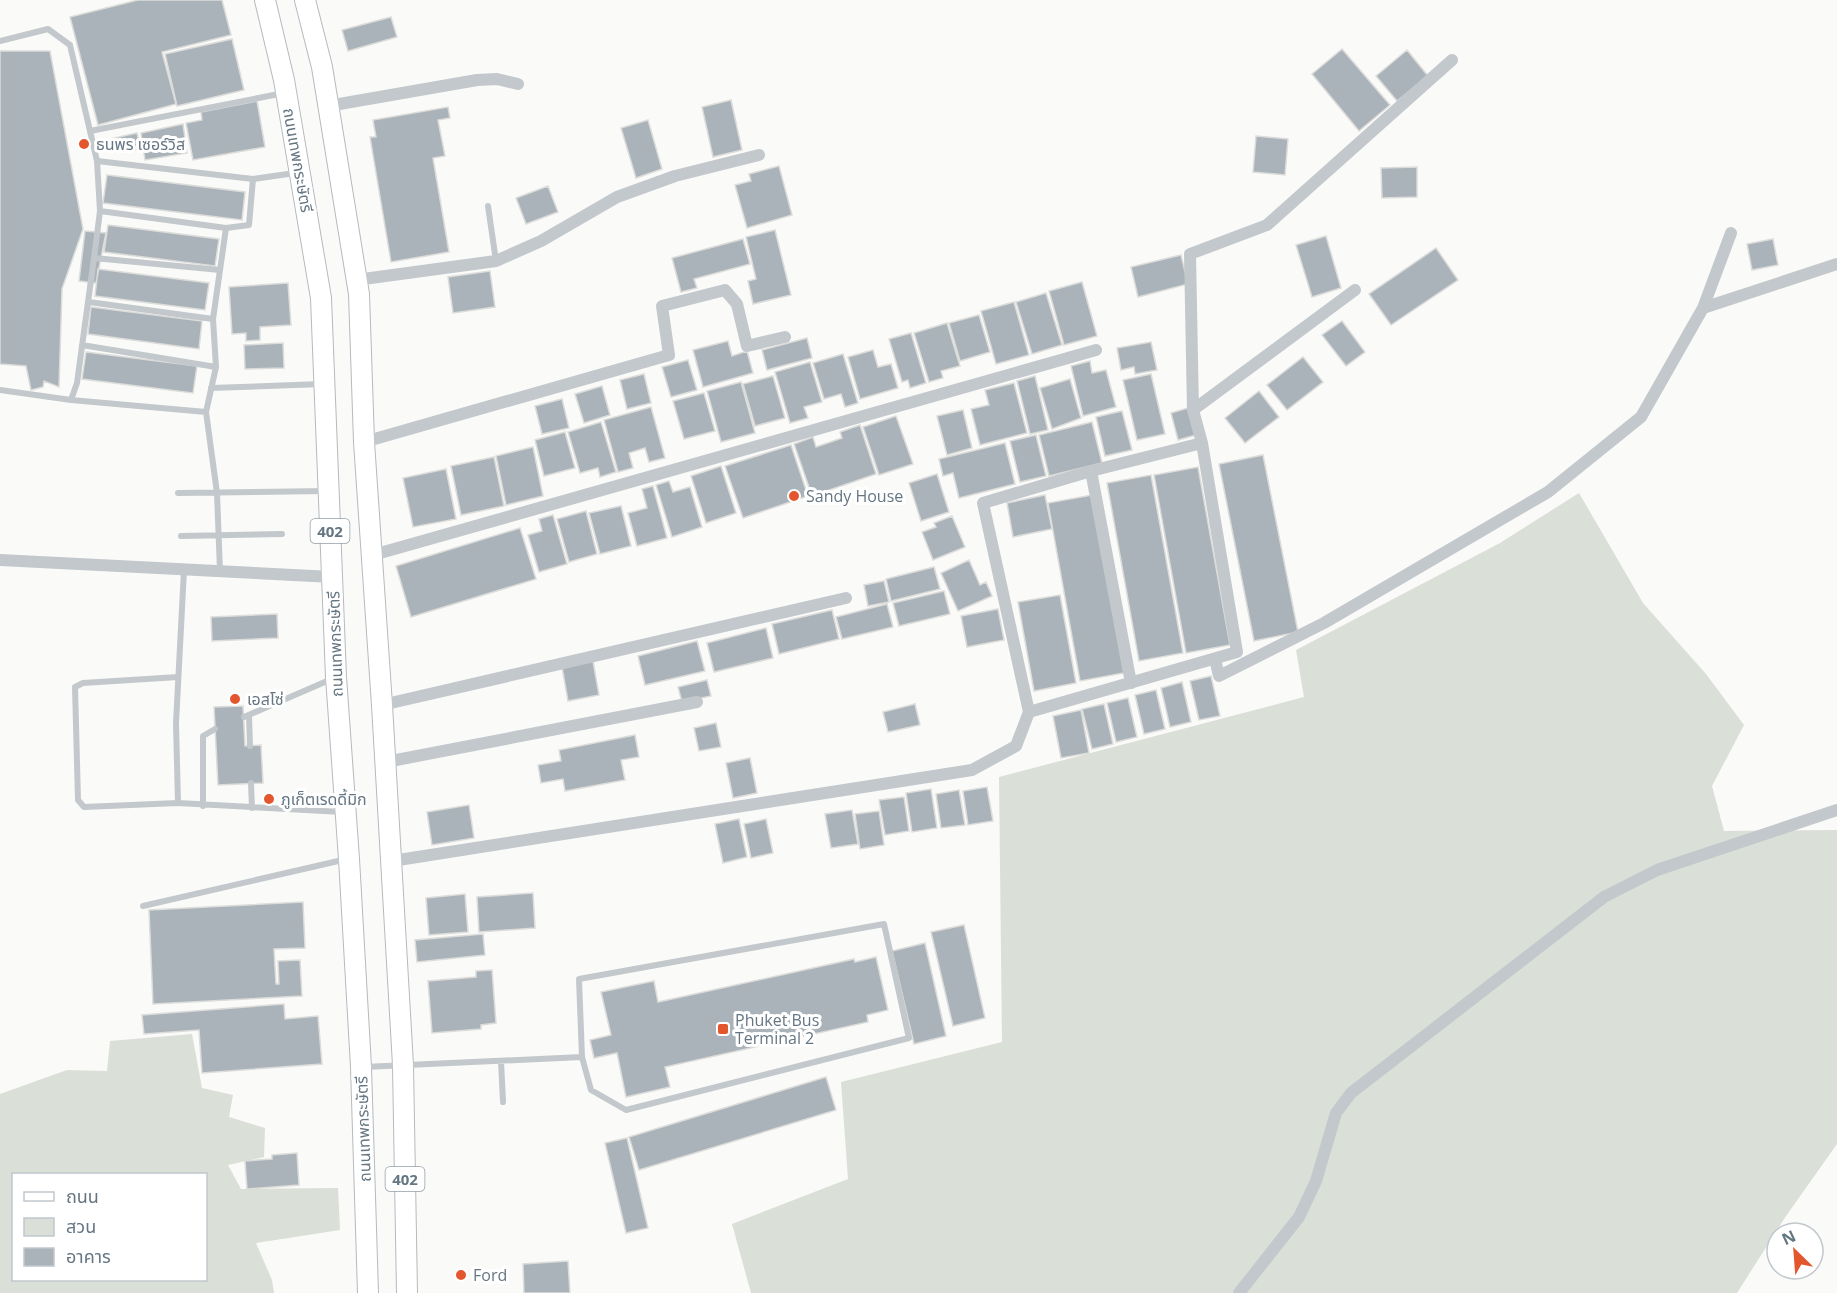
<svg xmlns="http://www.w3.org/2000/svg" width="1837" height="1293" font-family="'Open Sans','Noto Sans Thai',sans-serif">
	<style>
		.green { fill: #dadfd7; fill-rule: evenodd }
		.building { fill: #aab3b9; stroke: #dcdcda; stroke-width: 1.5 }
		.lines { fill: none; stroke-linecap: round; stroke-linejoin: round }
		.primary-casing { stroke: #b5babe; stroke-width: 22 }
		.service { stroke: #c3c8cc; stroke-width: 6 }
		.minor { stroke: #c3c8cc; stroke-width: 12 }
		.primary { stroke: #fff; stroke-width: 20 }
		.poi-dot { fill: #e4572e; stroke: #fff; stroke-width: 2 }
		.labels { text-anchor: middle; dominant-baseline: central; stroke-width: 6; stroke-linejoin: round; paint-order: stroke }
		.shield { fill: #fff; stroke: #939fa8; stroke-width: 1.5 }
		.shield-label { font-size: 15px; font-weight: bold; fill: #657683 }
		.poi-label { font-size: 16px; fill: #657683; stroke: #fff; text-anchor: start }
		.street-label { font-size: 16px; fill: #657683; stroke: #fff }
	</style>
	<rect width="100%" height="100%" fill="#fafaf8"/>
	<path class="green" d="M1579,493L1643,603L1706,674L1744,725L1712,786L1724,831L1837,830V1144L1786,1216L1737,1293H751L732,1224L848,1179L841,1082L1002,1042L999,777L1304,697L1296,650L1500,543Z
		M192,1034L202,1088L233,1095L229,1117L265,1128L264,1157L228,1165L241,1189L338,1188L340,1230L256,1243L272,1280L274,1293H0V1094L67,1070L107,1071L110,1041ZM206,1174V1280H14V1174Z"/>
	<path class="building" d="M138,0H222L231,35L162,52L176,104L98,125L70,17Z
		M391,17L397,37L348,51L342,30Z
		M232,39L244,90L177,106L165,54Z
		M1342,49L1390,105L1359,131L1312,74Z
		M1407,50L1428,76L1397,101L1376,76Z
		M0,51H50L83,229L62,289L59,387L44,381L43,387L31,390L26,366L0,364Z
		M731,100L742,150L713,157L702,107Z
		M257,101L265,147L193,160L186,123L202,120L201,112Z
		M448,107L450,118L438,120L445,156L433,158L449,252L391,262L370,137H376L373,120Z
		M648,120L662,169L636,178L621,128Z
		M183,124L187,153L145,160L141,133Z
		M137,133L141,149L113,152L110,139Z
		M1256,136L1288,139L1285,175L1253,172Z
		M779,166L792,215L747,228L735,185L751,181L749,174Z
		M1417,167V197L1382,198L1381,168Z
		M107,175L245,192L242,220L103,203Z
		M548,186L558,212L526,224L516,198Z
		M108,225L219,239L215,266L104,252Z
		M775,230L791,295L753,304L748,281L756,279L746,237Z
		M85,231L106,233L96,283L79,281Z
		M1326,236L1341,288L1312,297L1296,245Z
		M743,239L750,264L694,279L697,288L681,292L672,258Z
		M1773,239L1778,265L1752,270L1747,244Z
		M1436,248L1458,280L1391,325L1369,294Z
		M1181,255L1188,284L1138,297L1131,267Z
		M98,269L209,283L205,310L95,296Z
		M490,271L495,307L453,313L448,277Z
		M1082,282L1097,336L1064,345L1049,291Z
		M288,283L291,325L260,327V340L246,341V333L232,334L229,287Z
		M1046,293L1062,345L1032,354L1016,302Z
		M1014,302L1029,355L996,364L981,311Z
		M91,307L202,321L199,349L88,334Z
		M979,315L990,352L960,361L949,323Z
		M1342,321L1365,352L1346,366L1322,335Z
		M947,323L960,366L941,371L943,378L929,382L914,333Z
		M911,333L926,383L910,388L908,380L902,382L889,339Z
		M807,338L812,358L767,370L762,350Z
		M728,341L732,356L747,351L753,373L703,387L693,350Z
		M1151,342L1157,370L1135,374L1134,367L1121,370L1117,348Z
		M283,343L284,368L245,369L244,345Z
		M873,350L878,367L891,364L898,388L860,399L848,357Z
		M86,352L197,366L193,393L82,379Z
		M843,354L858,403L845,407L841,394L824,399L813,363Z
		M1303,357L1323,382L1287,410L1267,385Z
		M688,360L697,390L671,397L662,367Z
		M1090,361L1092,373L1106,370L1116,407L1083,416L1071,366Z
		M810,362L822,402L804,407L808,418L790,423L775,372Z
		M644,374L651,403L627,409L620,380Z
		M1151,374L1165,434L1137,440L1123,380Z
		M773,376L785,418L755,426L743,384Z
		M1035,376L1048,430L1030,434L1017,381Z
		M1070,379L1081,418L1052,429L1040,388Z
		M741,382L755,433L721,442L707,391Z
		M1014,383L1027,433L980,445L971,409L989,405L985,390Z
		M602,386L610,415L584,423L575,394Z
		M1259,391L1279,417L1245,443L1225,418Z
		M704,393L715,431L684,439L673,401Z
		M562,399L569,428L542,434L535,406Z
		M651,407L665,458L649,462L645,448L629,453L633,468L618,472L604,420Z
		M1188,408L1196,435L1178,440L1171,413Z
		M963,410L972,448L947,455L937,416Z
		M1122,411L1132,450L1105,456L1096,417Z
		M896,416L913,464L879,475L863,427Z
		M601,422L616,472L600,477L598,468L580,473L568,432Z
		M1092,422L1102,463L1049,476L1039,435Z
		M860,425L876,474L812,496L794,444L813,437L816,447L842,438L840,432Z
		M565,432L575,468L544,476L535,440Z
		M1036,435L1046,476L1020,482L1010,441Z
		M1005,443L1015,484L959,498L953,473L943,476L939,459Z
		M791,445L808,496L743,518L725,466Z
		M533,447L543,496L506,505L496,456Z
		M1263,455L1298,632L1254,641L1219,464Z
		M494,457L504,506L461,515L451,466Z
		M721,466L736,513L706,523L691,476Z
		M1198,467L1230,645L1186,653L1154,475Z
		M446,469L456,519L413,527L403,478Z
		M937,474L949,512L921,521L909,483Z
		M1151,475L1183,653L1139,661L1107,483Z
		M669,481L673,492L690,487L702,527L672,537L656,485Z
		M653,486L667,538L637,546L628,513L647,508L642,489Z
		M1045,495L1052,529L1013,537L1007,503Z
		M1092,495L1124,673L1080,681L1048,503Z
		M621,506L631,546L600,554L589,513Z
		M586,511L597,554L569,562L557,519Z
		M553,515L567,564L539,572L528,535L542,531L539,519Z
		M952,516L965,547L933,560L922,532L936,527L934,523Z
		M520,528L536,579L411,617L396,566Z
		M969,560L980,585L986,582L992,596L958,611L941,573Z
		M934,567L940,589L891,601L886,579Z
		M884,581L889,602L868,606L864,585Z
		M944,591L950,614L899,626L893,603Z
		M1060,595L1076,683L1034,691L1018,602Z
		M887,604L893,627L842,639L836,617Z
		M998,609L1004,640L967,647L961,616Z
		M832,610L839,639L779,654L772,624Z
		M277,614L278,638L212,641L211,617Z
		M766,628L773,658L714,672L707,643Z
		M697,641L705,671L645,685L638,656Z
		M593,661L599,695L568,701L562,667Z
		M1211,676L1220,716L1199,720L1190,681Z
		M707,680L711,696L682,702L678,687Z
		M1182,682L1191,722L1170,727L1161,688Z
		M1156,690L1165,729L1144,734L1135,695Z
		M1128,698L1137,737L1116,742L1107,703Z
		M915,704L920,725L888,732L883,712Z
		M1104,704L1113,744L1092,749L1082,709Z
		M243,706L245,746L261,745L263,783L218,785L214,707Z
		M1081,710L1089,753L1061,758L1053,716Z
		M716,723L721,747L699,751L694,728Z
		M635,735L639,757L621,760L625,780L565,791L563,779L541,783L538,765L561,761L559,750Z
		M750,758L757,793L733,798L726,763Z
		M987,787L993,821L968,825L963,791Z
		M931,789L937,828L912,832L906,793Z
		M959,790L965,825L941,828L936,794Z
		M904,797L909,831L885,835L879,800Z
		M469,805L474,838L432,845L427,812Z
		M852,810L858,844L831,848L825,814Z
		M879,811L884,845L860,849L855,814Z
		M739,819L747,857L723,863L715,824Z
		M766,819L773,853L751,858L744,824Z
		M533,893L535,928L479,932L477,897Z
		M465,894L468,932L429,935L426,898Z
		M303,902L305,948L274,949L276,984H279L278,961L300,960L302,996L153,1004L149,910Z
		M964,925L985,1018L953,1026L931,932Z
		M483,934L485,955L417,962L415,940Z
		M925,943L946,1036L914,1044L892,951Z
		M876,957L888,1010L867,1015L868,1022L665,1067L670,1087L626,1097L617,1053L594,1058L590,1040L611,1035L601,992L654,981L658,1002L854,959L855,962Z
		M492,970L496,1023L481,1025V1029L432,1033L428,981L476,977V971Z
		M284,1004L285,1019L318,1016L322,1064L202,1073L199,1030L144,1034L142,1015Z
		M826,1077L836,1110L639,1170L629,1137Z
		M627,1138L648,1228L626,1233L605,1143Z
		M297,1153L299,1185L247,1189L245,1161L272,1159V1155Z
		M568,1261L570,1293H524L523,1264Z"/>
	<g class="lines">
		<defs>
			<path id="primary" d="M265,0L284,80L321,298L336,677L349,859L361,1067L368,1293
				M305,0L322,67L359,294L364,442L382,705L403,1065L407,1293"/>
		</defs>
		<use href="#primary" class="primary-casing"/>
		<path class="service" d="M0,41L48,29L70,45L97,161L253,179
			M90,131L284,93
			M488,206L496,261
			M100,211L226,228
			M94,258L100,211L97,161
			M89,302L213,319
			M82,345L216,367
			M211,388L322,384
			M0,390L71,400
			M206,412L71,400L77,383L94,258L220,270
			M178,493L327,491
			M181,536L282,534
			M184,570L176,723L178,803L342,812
			M220,571L217,493L206,412L216,367L213,319L226,228L249,225L253,179L295,173
			M249,715L250,746
			M244,717L334,678
			M251,783L252,808
			M178,803L84,807L78,800L75,687L83,683L178,677
			M203,806V736L215,729
			M143,906L347,859
			M884,924L909,1038L626,1110L591,1090L582,1057L579,979Z
			M501,1061L503,1102
			M364,1067L582,1057"/>
		<path class="minor" d="M328,106L477,80L497,79L518,84
			M356,280L496,261L541,241L617,197L675,176L759,155
			M1703,308L1837,264
			M1193,410L1355,290
			M364,442L669,355L662,306L725,290L737,304L747,346L785,337
			M1091,471L1131,683
			M373,555L1096,350
			M0,560L332,577
			M1215,659L1219,676L1324,623L1548,492L1641,417L1703,308L1731,233
			M382,705L846,598
			M1029,712L1237,652L1202,443L1193,410L1190,254L1267,225L1452,60
			M386,762L697,702
			M392,861L972,770L1016,746L1029,712L983,503L1091,471L1202,443
			M1239,1293L1299,1217L1316,1181L1336,1113L1351,1093L1604,897L1657,870L1837,810"/>
		<use href="#primary" class="primary"/>
	</g>
	<g class="poi-dot">
		<circle cx="84" cy="144" r="6"/>
		<circle cx="794" cy="496" r="6"/>
		<circle cx="235" cy="699" r="6"/>
		<circle cx="269" cy="799" r="6"/>
		<rect x="717" y="1023" width="12" height="12" rx="3"/>
		<circle cx="461" cy="1275" r="6"/>
	</g>
	<g class="labels">
		<g class="shield">
			<rect x="310.5" y="519" width="39" height="24" rx="4.5"/>
			<rect x="385.5" y="1167" width="39" height="24" rx="4.5"/>
		</g>
		<g class="shield-label">
			<text x="330" y="531">402</text>
			<text x="405" y="1179">402</text>
		</g>
		<g class="poi-label">
			<text x="96" y="144">ธนพร เซอร์วิส</text>
			<text x="806" y="496">Sandy House</text>
			<text x="247" y="699">เอสโซ่</text>
			<text x="281" y="799">ภูเก็ตเรดดี้มิก</text>
			<text x="735" y="1020">Phuket Bus<tspan x="735" dy="18">Terminal 2</tspan></text>
			<text x="473" y="1275">Ford</text>
		</g>
		<g class="street-label">
			<text transform="translate(298 160) rotate(80)">ถนนเทพกระษัตรี</text>
			<text transform="translate(335 644) rotate(-92)">ถนนเทพกระษัตรี</text>
			<text transform="translate(363 1129) rotate(-92)">ถนนเทพกระษัตรี</text>
		</g>
	</g>
	<rect x="12" y="1173" width="195" height="108" fill="#ffffff" stroke="#c1c8cd" stroke-width="1.5"/>
	<rect x="24" y="1192" width="30" height="9" fill="#ffffff" stroke="#c1c8cd" stroke-width="1.5"/>
	<text x="66" y="1203" font-size="18" fill="#657683">ถนน</text>
	<rect x="24" y="1218" width="30" height="18" fill="#dadfd7" stroke="#c1c8cd" stroke-width="1.5"/>
	<text x="66" y="1233" font-size="18" fill="#657683">สวน</text>
	<rect x="24" y="1248" width="30" height="18" fill="#aab3b9" stroke="#c1c8cd" stroke-width="1.5"/>
	<text x="66" y="1263" font-size="18" fill="#657683">อาคาร</text>
	<g transform="translate(1795 1251) rotate(335)"><circle r="28" fill="#ffffff" stroke="#c1c8cd" stroke-width="1.5"/>
	<path d="M0-4.5L10 22L0 15L-10 22Z" fill="#e4572e"/>
	<text y="-9" font-size="16" font-weight="bold" text-anchor="middle" fill="#657683">N</text>
	</g>
</svg>
